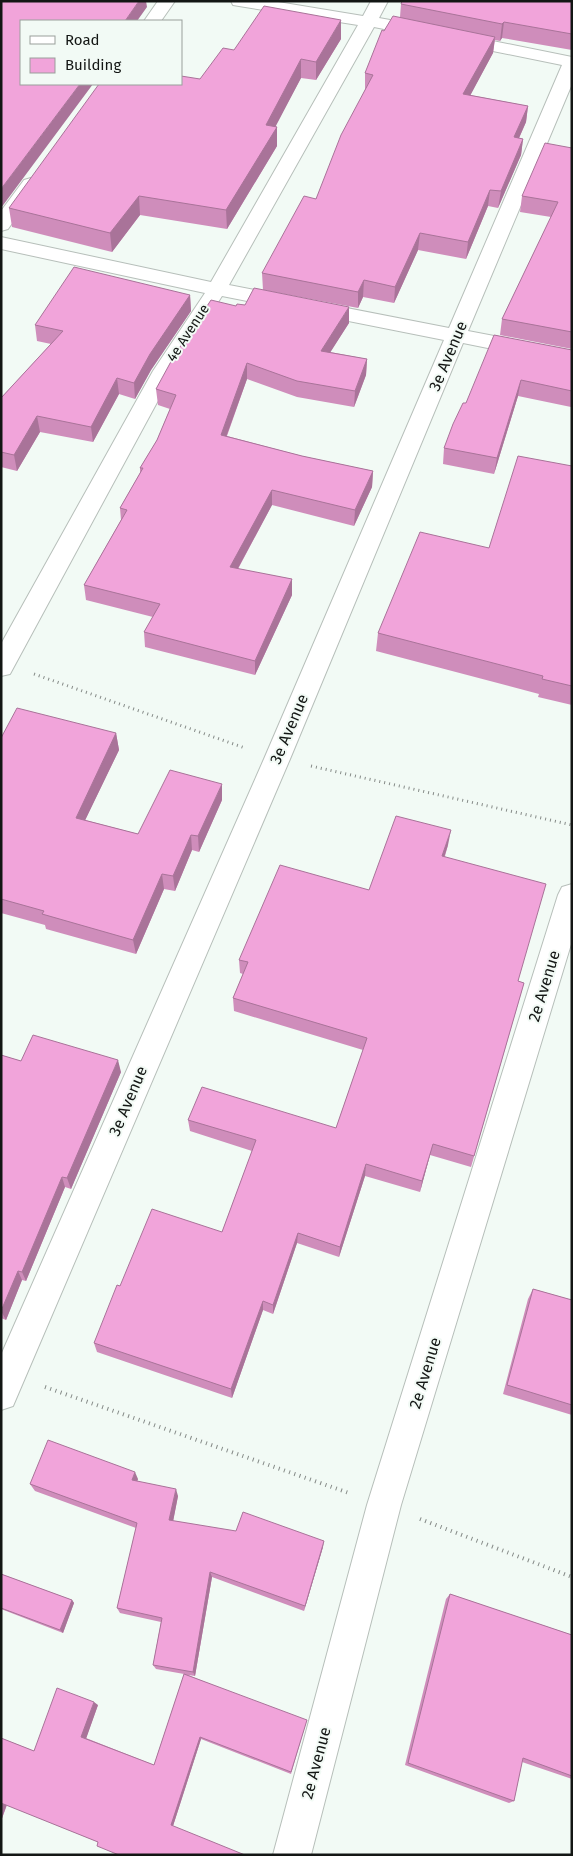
<svg xmlns="http://www.w3.org/2000/svg" width="573" height="1856" font-family="'Fira Sans',sans-serif">
	<style>
		.lines { fill: none; stroke-linecap: round; stroke-linejoin: round }
		.minor-casing { stroke: #b7bfba; stroke-width: 2 }
		.path-far1 { stroke: #858a87; stroke-width: 3; stroke-dasharray: 1 4; stroke-linecap: butt }
		.path { stroke: #858a87; stroke-width: 4; stroke-dasharray: 1 4.5; stroke-linecap: butt }
		.minor { fill: #fff; fill-rule: evenodd }
		.wall { fill: #cf8dbb }
		.shaded-wall { fill: #a97399 }
		.building { fill: #f1a4da; stroke: #a97399 }
		.labels { text-anchor: middle; dominant-baseline: central; stroke-width: 4; stroke-linejoin: round; paint-order: stroke }
		.far-street-label { font-size: 14px; fill: #131614; stroke: #f2faf5 }
		.street-label { font-size: 16px; fill: #131614; stroke: #f2faf5 }
	</style>
	<rect width="100%" height="100%" fill="#f2faf5"/>
	<g class="lines">
		<defs>
			<path id="minor" d="M158,1H175L161,21H144Z
				M231,1H272L363,16L371,1H388L379,18L390,20L393,24L390,28L384,29L374,27L229,285L449,328L562,65L458,44L452,43L449,39L452,35L458,34L572,57V84L468,331L572,351V365L463,343L290,759L13,1406L1,1410V1355L264,759L444,340L222,296L174,371L10,674L1,676V644L153,371L205,293L1,249V237L211,282L358,25L239,6L233,5Z
				M31,178L38,180L40,184L8,229L1,231V211L24,180Z
				M572,884V941L401,1505L311,1855H273L367,1505L558,895L562,887Z"/>
		</defs>
		<use href="#minor" class="minor-casing"/>
		<path class="path-far1" d="M34,674L245,748
			M311,766L572,825"/>
		<path class="path" d="M45,1387L349,1493
			M420,1519L572,1577"/>
		<use href="#minor" class="minor"/>
	</g>
	<path class="wall" d="M572,1V50L502,38L500,41L495,40L493,53L470,95L528,106L526,122L519,138L523,139L521,155L498,208L488,206L466,259L418,250L394,303L363,297L358,308L263,290L262,273L316,199L365,90V73L384,31L400,17L401,4Z
		M341,39L316,80L301,78L275,126L277,127V146L227,229L140,215L112,252L12,227L9,208L200,79L234,50Z
		M572,148V349L500,335L502,319L551,217L520,212L522,196Z
		M190,295L191,311L151,370L135,399L119,394L93,442L40,432L17,471L1,467V398L51,344L37,341L35,325Z
		M236,306L349,323L330,352L367,359L366,375L354,407L297,397L247,379L227,436L302,456L373,471L372,487L354,526L272,505L238,569L292,579V595L255,675L145,647L144,632L153,617L86,600L84,585L121,520L120,508L140,473V468L157,440L170,409L158,405L156,389Z
		M572,350V406L571,407L518,396L494,474L443,464L444,448L466,403Z
		M572,466V705L538,697L539,694L376,651L378,633L489,548Z
		M116,733L119,750L85,820L138,834L222,800L199,852L192,850L175,891L164,889L136,954L46,929L45,925L1,913V738Z
		M448,845L445,856L518,981L524,983L471,1167L430,1155L420,1192L365,1176L339,1257L297,1243L273,1314L263,1310L232,1398L97,1352L94,1343L120,1286L222,1232L252,1151L190,1131L188,1120L336,1128L363,1050L234,1011L233,998L243,974L240,973L239,960L369,890Z
		M1,1055L21,1061L121,1072L71,1189L65,1187L26,1281L22,1280L6,1320L1,1318Z
		M533,1289L572,1300V1415L503,1394L528,1299Z
		M138,1479L137,1481L178,1496L173,1521L323,1547L304,1611L212,1577L195,1676L188,1675L306,1723L291,1774L201,1739L173,1826L98,1842L7,1805L1,1821V1738L34,1751L98,1705L86,1738L154,1765L184,1674L156,1669L153,1665L161,1622L120,1613L117,1608L136,1528L35,1491L30,1484Z
		M1,1574L72,1600L74,1603L63,1633L1,1609Z
		M450,1594L572,1635V1779L522,1762L514,1801L509,1803L405,1765L446,1599Z"/>
	<path class="shaded-wall" d="M139,1H146L147,7L137,21H125Z
		M341,20V39L316,80V62Z
		M504,22L502,38L500,41L502,24Z
		M495,37L493,53L462,111L463,94Z
		M301,59V78L268,141L277,127V146L227,229L226,210L266,125Z
		M80,84H93L1,208V189Z
		M528,106L526,122L512,154L514,137Z
		M523,139L521,155L498,208L501,191Z
		M490,190L488,206L466,259L468,242Z
		M139,196L140,215L112,252L110,233Z
		M420,233L418,250L394,303L395,287Z
		M364,280L363,297L358,308V292Z
		M190,295L191,311L151,370L135,399L134,383L150,354Z
		M349,307V323L321,367V351Z
		M367,359L366,375L354,407L355,391Z
		M247,363V379L221,451V435Z
		M117,378L119,394L93,442L91,427Z
		M521,380L518,396L494,474L497,458Z
		M37,416L40,432L17,471L14,455Z
		M373,471L372,487L354,526L355,510Z
		M272,490V505L230,583V567Z
		M292,579V595L255,675V661Z
		M116,733L119,750L79,833L76,818Z
		M222,784V800L199,852L198,836Z
		M451,830L448,845L440,870L442,856Z
		M191,835L192,850L175,891L173,876Z
		M162,874L164,889L136,954L133,940Z
		M118,1060L121,1072L71,1189L67,1178Z
		M433,1144L430,1155L420,1192L422,1181Z
		M366,1164L365,1176L339,1257L340,1247Z
		M62,1177L65,1187L26,1281L22,1272Z
		M298,1233L297,1243L273,1314V1305Z
		M18,1271L22,1280L6,1320L1,1311Z
		M263,1301V1310L232,1398L231,1389Z
		M135,1472L138,1479L135,1487L132,1480Z
		M176,1489L178,1496L172,1527L169,1520Z
		M324,1541L323,1547L304,1611L305,1606Z
		M210,1572L212,1577L195,1676L193,1672Z
		M72,1600L74,1603L63,1633L60,1630Z
		M94,1702L98,1705L86,1739L81,1737Z
		M200,1737L201,1739L173,1826L171,1825Z
		M1,1803L7,1804L1,1821Z"/>
	<path class="building" d="M1,1H139L125,21H21V84H80L1,189Z
		M402,1H572V34L504,22L502,24L401,4Z
		M264,6L341,20L316,62L301,59L266,125L277,127L226,210L139,196L110,233L9,208L99,84H181V76L200,79L223,48L234,50Z
		M393,16L495,37L463,94L528,106L514,137L523,139L501,191L490,190L468,242L420,233L395,287L364,280L358,292L262,273L304,196L316,199L341,135L373,75L365,73L382,30L384,31Z
		M545,143L572,148V332L502,319L558,202L522,196Z
		M74,267L190,295L150,354L134,383L117,378L91,427L37,416L14,455L1,452V398L63,331L35,325Z
		M254,288L349,307L321,351L367,359L355,391L297,381L247,363L221,435L302,456L373,471L355,510L272,490L230,567L292,579L255,661L144,632L160,604L84,585L127,510L120,508L143,468H140L157,440L176,395L156,389L174,356L211,300L236,306L237,304L245,305Z
		M494,335L572,350V391L521,380L497,458L444,448L453,424L463,403H466Z
		M518,456L572,466V686L542,679L543,676L378,633L420,532L489,548Z
		M17,708L116,733L76,818L138,834L170,770L222,784L198,836L191,835L173,876L162,874L133,940L42,914L44,911L1,899V738Z
		M396,816L451,830L442,856L546,884L518,981L524,983L474,1156L433,1144L422,1181L366,1164L340,1247L298,1233L273,1305L263,1301L231,1389L94,1343L117,1285L120,1286L152,1209L222,1232L256,1140L188,1120L202,1087L336,1128L367,1038L233,998L248,962L239,960L280,865L369,890Z
		M33,1035L118,1060L67,1178L62,1177L22,1272L18,1271L1,1311V1055L21,1061Z
		M533,1289L572,1300V1405L507,1385Z
		M48,1440L135,1472L132,1480L176,1489L169,1520L236,1531L243,1512L324,1541L305,1606L210,1572L193,1672L153,1665L162,1618L117,1608L137,1523L30,1484Z
		M1,1574L72,1600L60,1630L1,1608Z
		M450,1594L572,1635V1776L523,1758L514,1801L408,1763Z
		M184,1674L307,1720L291,1772L200,1737L171,1825L245,1855H119L97,1846L98,1842L1,1803V1738L34,1751L57,1688L94,1702L81,1737L154,1765Z"/>
	<g class="labels">
		<g class="far-street-label">
			<text transform="translate(188 333) rotate(-57)">4e Avenue</text>
		</g>
		<g class="street-label">
			<text transform="translate(448 356) rotate(-67)">3e Avenue</text>
			<text transform="translate(289 729) rotate(-67)">3e Avenue</text>
			<text transform="translate(544 986) rotate(-73)">2e Avenue</text>
			<text transform="translate(128 1101) rotate(-67)">3e Avenue</text>
			<text transform="translate(425 1373) rotate(-73)">2e Avenue</text>
			<text transform="translate(316 1763) rotate(-75)">2e Avenue</text>
		</g>
	</g>
	<rect width="573" height="1856" fill="none" stroke="#131614" stroke-width="5"/>
	<rect x="20" y="20" width="162" height="65" fill="#f2faf5" stroke="#999f9b"/>
	<rect x="30" y="36" width="25" height="8" fill="#ffffff" stroke="#999f9b"/>
	<text x="65" y="45" font-size="15" fill="#131614">Road</text>
	<rect x="30" y="58" width="25" height="15" fill="#f1a4da" stroke="#999f9b"/>
	<text x="65" y="70" font-size="15" fill="#131614">Building</text>
</svg>
